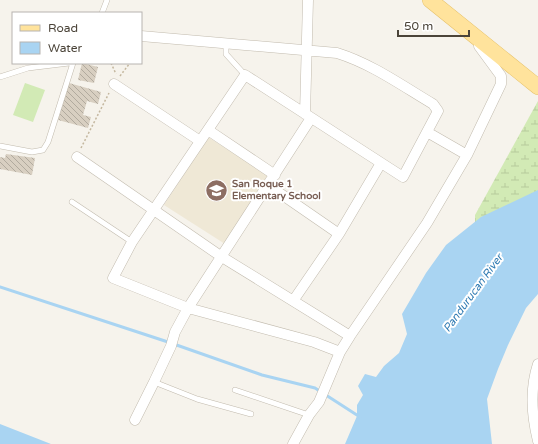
<svg xmlns="http://www.w3.org/2000/svg" width="538" height="444" font-family="'Varela Round',sans-serif">
	<style>
		.education { fill: #efe8d6 }
		.wetland { fill: url(#wetland-marsh) }
		.pitch { fill: #d2eab5 }
		.water { fill: #a9d4f2 }
		.lines { fill: none; stroke-linecap: round; stroke-linejoin: round }
		.stream { stroke: #a9d4f2; stroke-width: 3 }
		.building { fill: url(#building-back-hatch) }
		.lane-casing { stroke: #c2bbae; stroke-width: 6 }
		.street-casing { stroke: #c2bbae; stroke-width: 11 }
		.primary-casing { stroke: #e6c16a; stroke-width: 16 }
		.path { stroke: #c4b79f; stroke-width: 1.5; stroke-dasharray: 2 2; stroke-linecap: butt }
		.lane { stroke: #fff; stroke-width: 5 }
		.street { stroke: #fff; stroke-width: 10 }
		.primary { stroke: #ffe39c; stroke-width: 15 }
		.labels { text-anchor: middle; dominant-baseline: central; stroke-width: 4; stroke-linejoin: round; paint-order: stroke }
		.education-label { font-size: 10px; font-weight: bold; fill: #785e54; stroke: #fff; text-anchor: start }
		.water-label { font-size: 11px; font-style: italic; fill: #2e7ab2; stroke: #fff }
	</style>
	<defs>
		<pattern id="wetland-marsh" width="20" height="14" patternUnits="userSpaceOnUse"><rect width="20" height="14" fill="#d2eab5"/><path d="M1 5h8M5 5V1M11 12h8M15 12V8" fill="none" stroke="#b6ca9c"/></pattern>
		<pattern id="building-back-hatch" width="6" height="6" patternUnits="userSpaceOnUse"><rect width="6" height="6" fill="#d8cfc1"/><path d="M-1 5l2 2M0 0l6 6M5-1l2 2" fill="none" stroke="#b1aa9e"/></pattern>
	</defs>
	<rect width="100%" height="100%" fill="#f6f3ec"/>
	<path class="education" d="M208,137L268,175L225,244L164,205Z"/>
	<path class="wetland" d="M538,101V195L475,231V215Z"/>
	<path class="pitch" d="M25,83L45,90L33,122L13,115Z"/>
	<path class="water" d="M538,190V294L526,308L508,345L498,369L487,399L492,444H345L357,416V405L363,395L358,386L365,374L376,377L384,366L399,353L407,334L402,314L426,273L446,245L481,217Z
		M0,424L51,444H0Z"/>
	<g class="lines">
		<path class="stream" d="M0,287L168,342L262,375L315,388L360,417"/>
	</g>
	<path class="building" d="M82,63L98,67L94,83L78,80Z
		M69,83L101,92L98,104L87,101L83,115L91,117L88,128L58,120Z
		M6,154L35,158L32,175L0,169V157L5,158Z"/>
	<g class="lines">
		<defs>
			<path id="lane" d="M102,13L107,0
				M226,44V54L245,75
				M0,77L28,68L69,63
				M0,146L32,152L43,150L48,142L73,63
				M72,202L132,242
				M154,382L197,399L251,414
				M235,390L309,415"/>
			<path id="street" d="M141,36L337,53C372,64 401,85 433,104L438,111L403,177L245,75L132,242L113,278L188,308L314,342L340,352
				M114,84L200,141
				M305,114L308,0
				M208,130L275,175
				M427,132L467,155
				M77,157L222,257L350,336
				M268,185L339,234
				M293,301L339,234L381,163
				M538,364C530,388 532,417 538,441
				M135,420L154,382L171,346L175,332L188,308L311,118
				M293,444L309,415L319,402L340,352L350,336L427,223L467,155L501,84V76L479,46V42"/>
			<path id="primary" d="M430,0L538,87"/>
		</defs>
		<use href="#lane" class="lane-casing"/>
		<use href="#street" class="street-casing"/>
		<use href="#primary" class="primary-casing"/>
		<path class="path" d="M111,63L116,74
			M120,76L130,63
			M81,148L109,93"/>
		<use href="#lane" class="lane"/>
		<use href="#street" class="street"/>
		<use href="#primary" class="primary"/>
	</g>
	<defs>
		<symbol id="school-disc" viewBox="-11 -11 22 22"><circle r="9.5" fill="#8d6e63" stroke="#fff"/><path d="M0-5L7-2L0 1L-7-2ZM-4 1L0 2.5L4 1V4Q0 6-4 4Z" fill="#fff"/></symbol>
	</defs>
	<g fill-rule="evenodd">
		<use href="#school-disc" x="204" y="178" width="25" height="25"/>
	</g>
	<g class="labels">
		<g class="education-label">
			<text x="232" y="184">San Roque 1<tspan x="232" dy="12">Elementary School</tspan></text>
		</g>
		<g class="water-label">
			<text transform="translate(473 293) rotate(-54)">Pandurucan River</text>
		</g>
	</g>
	<rect x="12" y="12" width="130" height="52" fill="#ffffff" stroke="#b7b4b0"/>
	<rect x="20" y="25" width="20" height="6" fill="#ffe39c" stroke="#b7b4b0"/>
	<text x="48" y="32" font-size="12" fill="#4b4439">Road</text>
	<rect x="20" y="42" width="20" height="12" fill="#a9d4f2" stroke="#b7b4b0"/>
	<text x="48" y="52" font-size="12" fill="#4b4439">Water</text>
	<path d="M398 30v6h71v-6" fill="none" stroke="#4b4439" stroke-width="2"/>
	<text x="404" y="30" font-size="12" fill="#4b4439" stroke="#ffffff" stroke-width="3" paint-order="stroke">50 m</text>
</svg>
